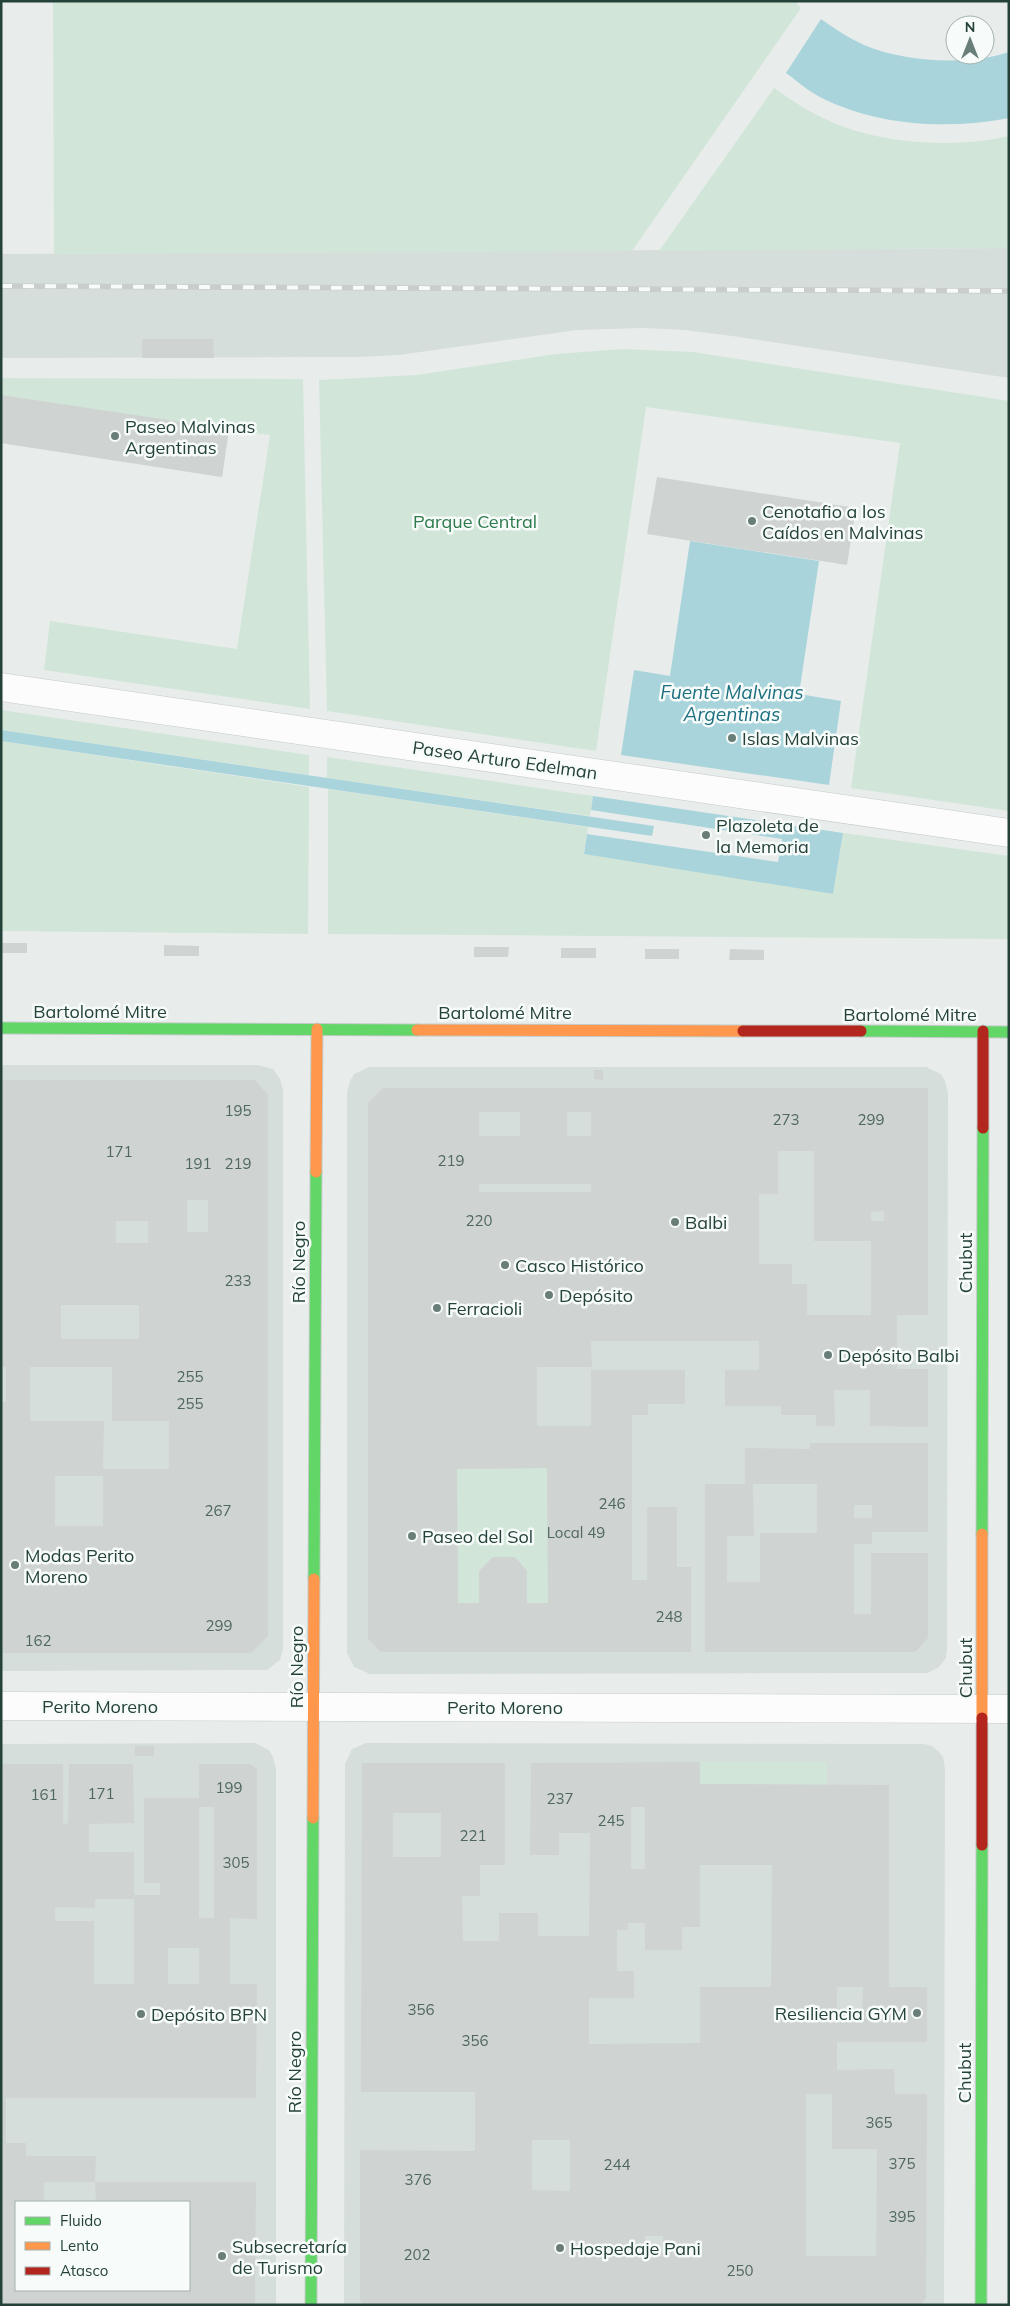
<svg xmlns="http://www.w3.org/2000/svg" width="1010" height="2306" font-family="Mulish,sans-serif">
	<style>
		.built { fill: #d6dedb; fill-rule: evenodd }
		.green { fill: #d1e6d8 }
		.water { fill: #a9d4db }
		.building { fill: #cfd4d2; fill-rule: evenodd }
		.lines { fill: none; stroke-linecap: round; stroke-linejoin: round }
		.street-casing { stroke: #c5cac8; stroke-width: 29 }
		.fast-casing { stroke: #c3cbc8; stroke-width: 13 }
		.slow-casing { stroke: #c3cbc8; stroke-width: 13 }
		.jam-casing { stroke: #c3cbc8; stroke-width: 13 }
		.street { stroke: #fcfcfc; stroke-width: 28 }
		.fast { stroke: #63d668; stroke-width: 11 }
		.slow { stroke: #ff974d; stroke-width: 11 }
		.jam { stroke: #b3261e; stroke-width: 11 }
		.rail-casing { stroke: #c9cdcc; stroke-width: 5.5 }
		.rail { stroke: #f7fbf9; stroke-width: 4; stroke-dasharray: 11; stroke-linecap: butt }
		.poi-dot { fill: #697e78; stroke: #f7fbf9; stroke-width: 2 }
		.labels { text-anchor: middle; dominant-baseline: central; stroke-width: 5; stroke-linejoin: round; paint-order: stroke }
		.number-label { font-size: 15px; fill: #506761 }
		.poi-label { font-size: 18px; fill: #24423a; stroke: #f7fbf9; text-anchor: start }
		.park-label { font-size: 18px; fill: #2d7a4b; stroke: #f7fbf9 }
		.street-label { font-size: 18px; fill: #24423a; stroke: #f7fbf9 }
		.water-label { font-size: 19px; font-style: italic; fill: #1c6f80; stroke: #f7fbf9 }
	</style>
	<rect width="100%" height="100%" fill="#e8edeb"/>
	<path class="built" d="M1009,248V378L732,336L685,330L643,328L577,330L399,355L360,357L1,358V254Z
		M1,1065H258L273,1069L280,1079L283,1090V1648L280,1660L267,1670L1,1671Z
		M369,1067H926L941,1074L945,1081L948,1093L947,1650L946,1658L938,1668L927,1673L370,1674L354,1667L347,1653V1093L350,1081L354,1074Z
		M255,1743L269,1750L273,1757L276,1769V2305H1V1744ZM16,2202H189V2290H16Z
		M366,1743L924,1744L932,1746L938,1751L943,1757L945,1769L944,2305H344L345,1764L352,1749Z"/>
	<path class="green" d="M53,1H795L801,8L632,251L54,254Z
		M774,88C790,99 806,110 823,118C875,144 953,149 1009,136V248L659,251Z
		M623,349L693,352L1009,401V811L851,788L900,443L646,407L596,751L327,711L319,380L416,375L556,354Z
		M1,378L303,379L310,709L44,670L50,621L237,649L270,435L229,430L222,477L1,443Z
		M1,710L309,755V775L1,730Z
		M1,741L309,787L308,934L1,931Z
		M327,757L593,796L590,816L327,778Z
		M328,789L588,827L584,853L833,894L843,833L1009,856V939L328,934Z
		M547,1468L548,1603H527V1571L515,1558L479,1603H458L457,1469Z
		M700,1762H827V1785L700,1784Z"/>
	<path class="water" d="M821,19C835,29 849,38 864,45C904,62 968,66 1009,52V118C948,130 876,126 820,97C808,91 797,81 786,73Z
		M690,541L819,561L799,694L841,701L829,785L621,755L634,670L670,676Z
		M1,730L654,826L652,836L1,741Z
		M593,796L843,833L833,894L584,854L587,834L778,862L782,839L591,810Z"/>
	<path class="building" d="M142,339H213L214,358H142Z
		M1,395L229,429L222,477L1,443Z
		M657,477L856,508L847,565L647,534Z
		M1,943H27V953H1Z
		M164,945L199,946V956H164Z
		M474,947H509L508,957H474Z
		M561,948H596V958H561Z
		M645,949H679V959H645Z
		M730,949L764,950V960H729Z
		M594,1070H603V1080L594,1079Z
		M1,1080H255L268,1095V1636L251,1653H1V1402H6V1367H1ZM187,1200H208V1232H187ZM116,1221H148V1243H116ZM61,1305H139V1339H61ZM30,1367H112V1421H169V1469H103L104,1421H30ZM55,1476H103V1526H55Z
		M383,1088H928V1315H897V1369H928V1427L870,1426V1390H834L835,1426H816V1415H781V1406H725V1370H759V1341H591L592,1367H537V1426H591V1370H685V1404H648V1415H632V1580H647V1507H677V1567H691V1652H381L368,1639V1103ZM479,1112H520V1136H479ZM567,1112H591V1136H567ZM778,1151H814V1241H871V1315H807V1284H792V1264H759V1194H778ZM479,1184H591V1192H479ZM884,1211V1221H871V1212ZM547,1468L548,1603H527V1571L515,1557H493L479,1571V1603H458L457,1469Z
		M810,1443H928V1532H872V1544H854V1614H871V1553H928V1638L915,1652H705V1484H745V1448L810,1449ZM753,1484H817V1533H760V1582H727V1536H754ZM854,1505H872V1518H854Z
		M135,1746H154V1756H135Z
		M700,1762V1784L889,1785V1987H927V2042H837V2070L894,2069L895,2094H927L926,2298L920,2305H364L360,2300V2150L475,2151V2092H361L362,1763H505V1865H480V1896H462L463,1941H499V1913H538V1936H589L590,1833H559V1855H530L531,1763ZM631,1807H645V1869H631ZM393,1813H441V1857H393ZM700,1865H772L771,1987H700V2043L589,2044V1998H634V1971H617V1930H628V1923H645V1950H682V1927H700ZM837,1987H863L862,2016H837ZM806,2094H832V2149H877L876,2256H806ZM532,2140H570V2191L532,2190ZM645,2236H663V2253H645Z
		M1,1764H63V1824L68,1823L69,1764H133L134,1823L89,1824V1852H134V1895H160V1883H144V1798H199V1764H250L257,1769V1919L230,1918V1984H257L256,2098H6V2143H26V2156H96L95,2182H44V2202H16V2290H189V2202H96L95,2182H256L255,2305H1ZM199,1807H214V1918H199ZM95,1899H134V1984H94V1921H55V1907L95,1908ZM168,1948H199V1984H168Z"/>
	<g class="lines">
		<defs>
			<path id="street" d="M1,687L1009,833
				M1,1706L1009,1709"/>
			<path id="fast" d="M1,1028L417,1030
				M861,1031L1009,1032
				M982,1534L983,1128
				M314,1579L316,1172
				M311,2305L313,1818
				M981,2305L982,1845"/>
			<path id="slow" d="M417,1030L743,1031
				M316,1172L317,1029
				M982,1718V1534
				M313,1818L314,1579"/>
			<path id="jam" d="M743,1031H861
				M983,1128V1031
				M982,1845V1718"/>
		</defs>
		<use href="#street" class="street-casing"/>
		<use href="#fast" class="fast-casing"/>
		<use href="#slow" class="slow-casing"/>
		<use href="#jam" class="jam-casing"/>
		<use href="#street" class="street"/>
		<use href="#fast" class="fast"/>
		<use href="#slow" class="slow"/>
		<use href="#jam" class="jam"/>
		<defs>
			<path id="rail" d="M1,286L1009,291"/>
		</defs>
		<use href="#rail" class="rail-casing"/>
		<use href="#rail" class="rail"/>
	</g>
	<g class="poi-dot">
		<circle cx="115" cy="436" r="5"/>
		<circle cx="752" cy="521" r="5"/>
		<circle cx="732" cy="738" r="5"/>
		<circle cx="706" cy="835" r="5"/>
		<circle cx="675" cy="1222" r="5"/>
		<circle cx="505" cy="1265" r="5"/>
		<circle cx="549" cy="1295" r="5"/>
		<circle cx="437" cy="1308" r="5"/>
		<circle cx="828" cy="1355" r="5"/>
		<circle cx="412" cy="1536" r="5"/>
		<circle cx="15" cy="1565" r="5"/>
		<circle cx="917" cy="2013" r="5"/>
		<circle cx="141" cy="2014" r="5"/>
		<circle cx="560" cy="2248" r="5"/>
		<circle cx="222" cy="2256" r="5"/>
	</g>
	<g class="labels">
		<g class="number-label">
			<text x="238" y="1110">195</text>
			<text x="786" y="1119">273</text>
			<text x="871" y="1119">299</text>
			<text x="119" y="1151">171</text>
			<text x="451" y="1160">219</text>
			<text x="198" y="1163">191</text>
			<text x="238" y="1163">219</text>
			<text x="479" y="1220">220</text>
			<text x="238" y="1280">233</text>
			<text x="190" y="1376">255</text>
			<text x="190" y="1403">255</text>
			<text x="612" y="1503">246</text>
			<text x="218" y="1510">267</text>
			<text x="576" y="1532">Local 49</text>
			<text x="669" y="1616">248</text>
			<text x="219" y="1625">299</text>
			<text x="38" y="1640">162</text>
			<text x="229" y="1787">199</text>
			<text x="101" y="1793">171</text>
			<text x="44" y="1794">161</text>
			<text x="560" y="1798">237</text>
			<text x="611" y="1820">245</text>
			<text x="473" y="1835">221</text>
			<text x="236" y="1862">305</text>
			<text x="421" y="2009">356</text>
			<text x="475" y="2040">356</text>
			<text x="879" y="2122">365</text>
			<text x="902" y="2163">375</text>
			<text x="617" y="2164">244</text>
			<text x="418" y="2179">376</text>
			<text x="902" y="2216">395</text>
			<text x="417" y="2254">202</text>
			<text x="740" y="2270">250</text>
		</g>
		<g class="poi-label">
			<text x="125" y="426">Paseo Malvinas<tspan x="125" dy="21">Argentinas</tspan></text>
			<text x="762" y="511">Cenotafio a los<tspan x="762" dy="21">Caídos en Malvinas</tspan></text>
			<text x="742" y="738">Islas Malvinas</text>
			<text x="716" y="825">Plazoleta de<tspan x="716" dy="21">la Memoria</tspan></text>
			<text x="685" y="1222">Balbi</text>
			<text x="515" y="1265">Casco Histórico</text>
			<text x="559" y="1295">Depósito</text>
			<text x="447" y="1308">Ferracioli</text>
			<text x="838" y="1355">Depósito Balbi</text>
			<text x="422" y="1536">Paseo del Sol</text>
			<text x="25" y="1555">Modas Perito<tspan x="25" dy="21">Moreno</tspan></text>
			<text x="907" y="2013" text-anchor="end">Resiliencia GYM</text>
			<text x="151" y="2014">Depósito BPN</text>
			<text x="232" y="2246">Subsecretaría<tspan x="232" dy="21">de Turismo</tspan></text>
			<text x="570" y="2248">Hospedaje Pani</text>
		</g>
		<g class="park-label">
			<text x="475" y="521">Parque Central</text>
		</g>
		<g class="street-label">
			<text transform="translate(505 760) rotate(8)">Paseo Arturo Edelman</text>
			<text x="100" y="1011">Bartolomé Mitre</text>
			<text x="505" y="1012">Bartolomé Mitre</text>
			<text x="910" y="1014">Bartolomé Mitre</text>
			<text transform="translate(298 1262) rotate(-90)">Río Negro</text>
			<text transform="translate(965 1263) rotate(-90)">Chubut</text>
			<text transform="translate(296 1667) rotate(-90)">Río Negro</text>
			<text transform="translate(965 1668) rotate(-90)">Chubut</text>
			<text x="100" y="1706">Perito Moreno</text>
			<text x="505" y="1707">Perito Moreno</text>
			<text transform="translate(294 2072) rotate(-90)">Río Negro</text>
			<text transform="translate(964 2073) rotate(-90)">Chubut</text>
		</g>
		<g class="water-label">
			<text x="732" y="692">Fuente Malvinas<tspan x="732" dy="22">Argentinas</tspan></text>
		</g>
	</g>
	<rect width="1010" height="2306" fill="none" stroke="#24423a" stroke-width="5"/>
	<rect x="15" y="2201" width="175" height="90" fill="#f7fbf9" stroke="#a3b1ad"/>
	<rect x="25" y="2217" width="25" height="8" fill="#63d668" stroke="#a3b1ad"/>
	<text x="60" y="2226" font-size="15" fill="#24423a">Fluido</text>
	<rect x="25" y="2242" width="25" height="8" fill="#ff974d" stroke="#a3b1ad"/>
	<text x="60" y="2251" font-size="15" fill="#24423a">Lento</text>
	<rect x="25" y="2267" width="25" height="8" fill="#b3261e" stroke="#a3b1ad"/>
	<text x="60" y="2276" font-size="15" fill="#24423a">Atasco</text>
	<g transform="translate(970 40)"><circle r="24" fill="#f7fbf9" stroke="#a3b1ad"/>
	<path d="M0-4L9 19L0 12L-9 19Z" fill="#697e78"/>
	<text y="-8" font-size="14" font-weight="bold" text-anchor="middle" fill="#24423a">N</text>
	</g>
</svg>
